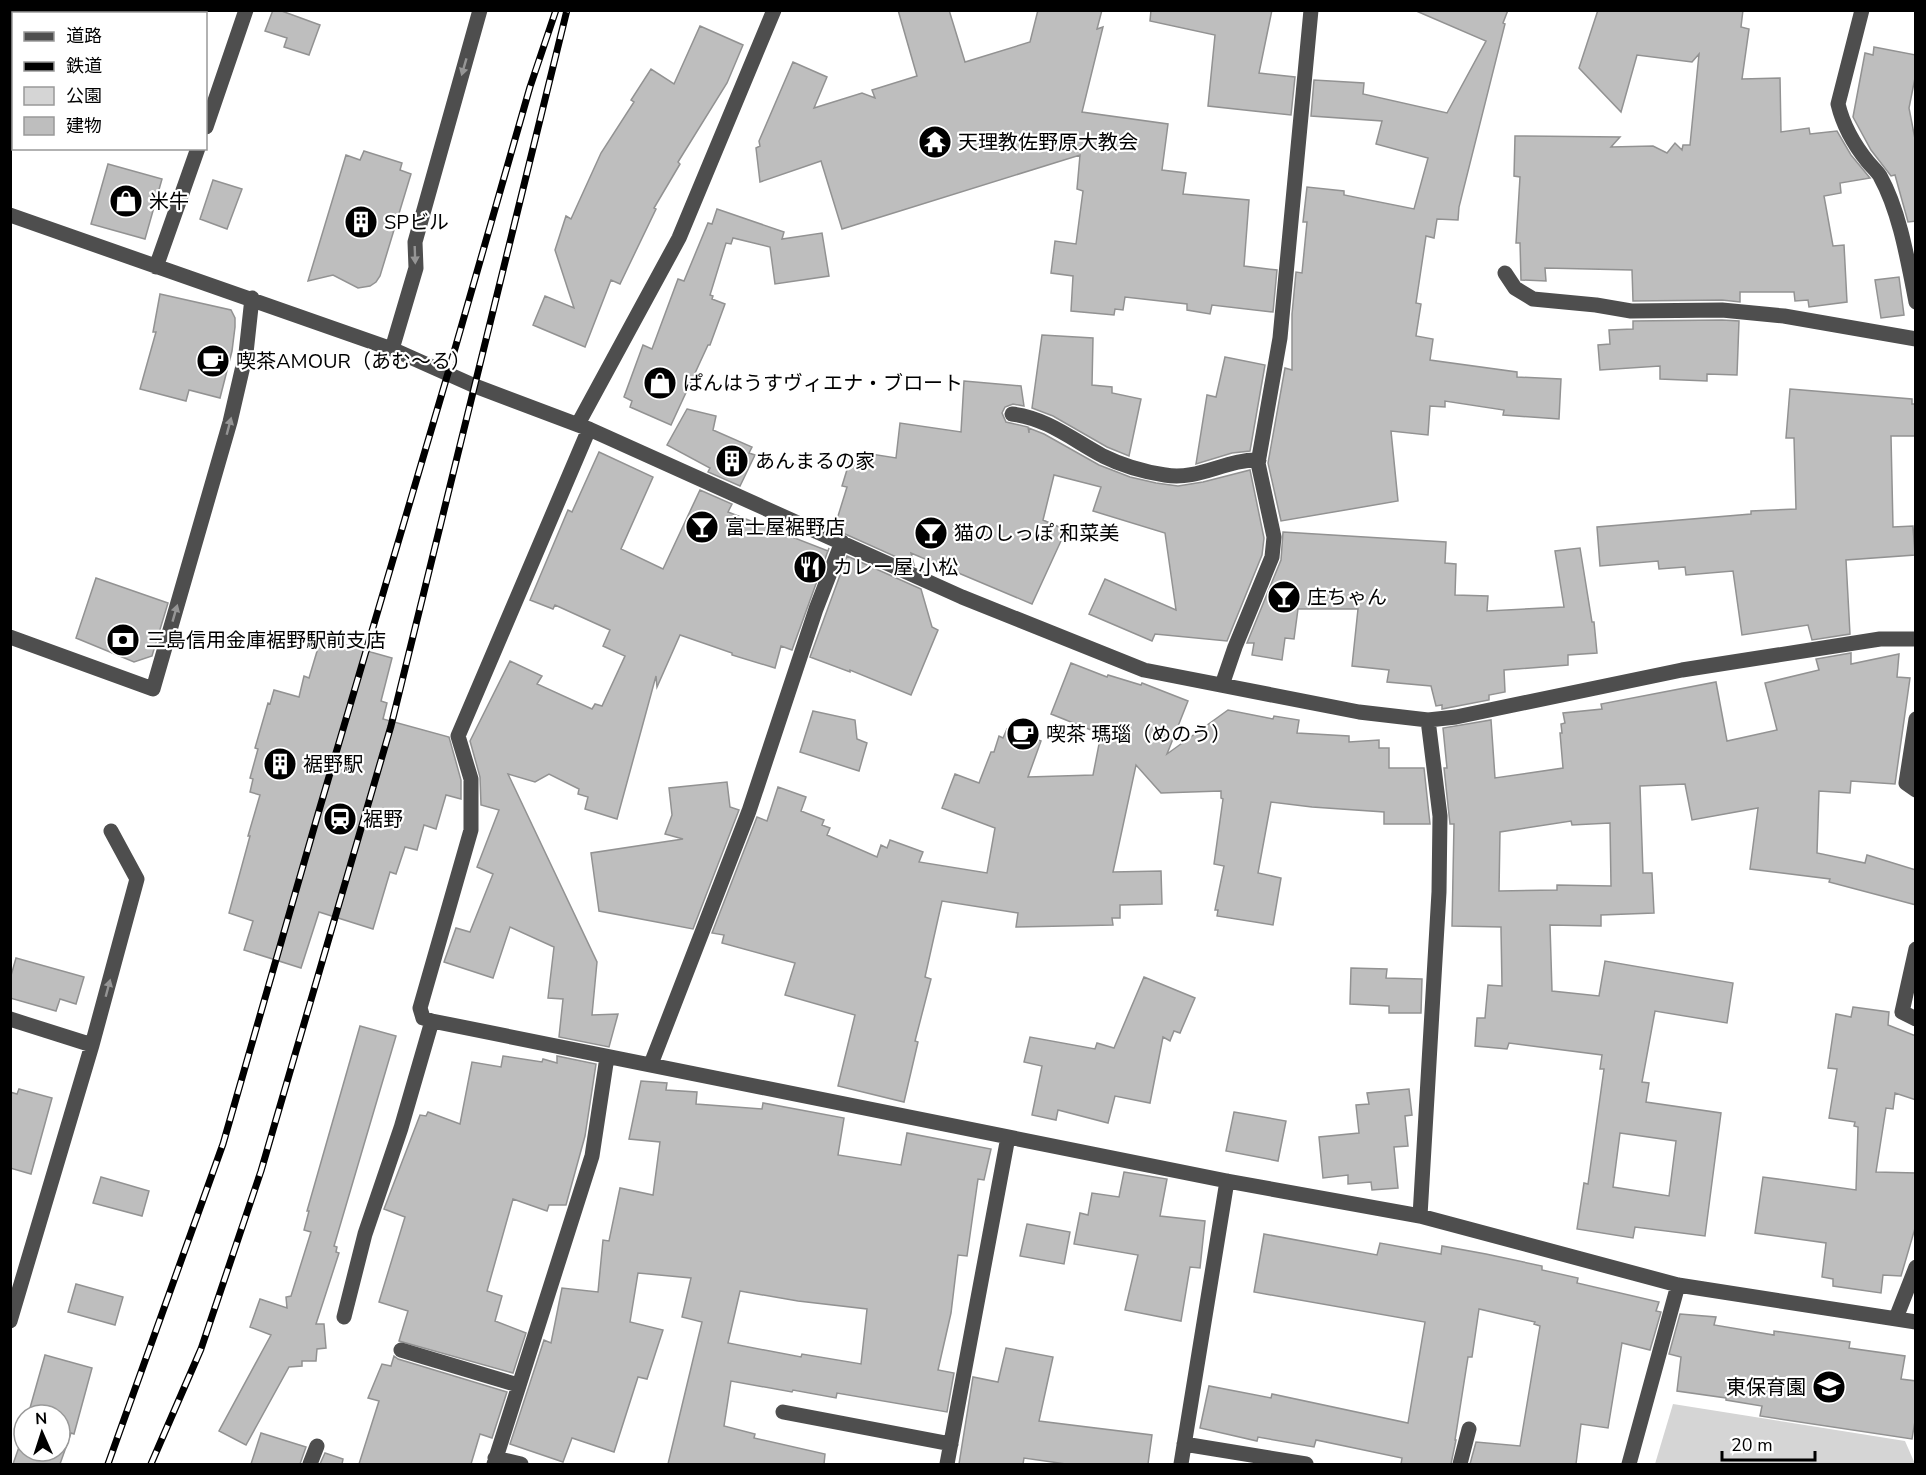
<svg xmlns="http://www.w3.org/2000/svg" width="1926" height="1475" font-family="'Nunito Sans','Noto Sans JP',sans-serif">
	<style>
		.green { fill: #d5d5d5 }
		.building { fill: #bebebe; stroke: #929292; stroke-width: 1.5; fill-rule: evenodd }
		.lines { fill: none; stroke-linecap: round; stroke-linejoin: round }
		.minor { stroke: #4e4e4e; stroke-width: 15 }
		.rail-casing { stroke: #000; stroke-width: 7 }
		.rail { stroke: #fff; stroke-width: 4.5; stroke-dasharray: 14; stroke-linecap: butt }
		.oneway { fill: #959595 }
		.labels { text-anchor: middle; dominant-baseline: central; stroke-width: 4.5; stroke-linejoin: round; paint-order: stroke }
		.poi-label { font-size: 20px; fill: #000; stroke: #fff; text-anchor: start }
	</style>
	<rect width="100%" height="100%" fill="#fff"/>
	<path class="green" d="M1673,1404L1905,1441L1915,1464H1655Z"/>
	<path class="building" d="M273,10H279L320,25L309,55L284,47L287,38L265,31Z
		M898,10H949L965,62L1030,42L1038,10H1102L1097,29L1103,27L1082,112L1168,124L1162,170L1186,173L1183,194L1249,200L1244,266L1277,270L1273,312L1212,305L1210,314L1187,310V304L1125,297L1123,310L1115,309L1114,315L1071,311L1073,276L1051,273L1055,241L1076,244L1083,191L1077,189L1080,155L842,229L821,161L760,182L756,148L760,146L759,141L793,62L827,77L814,108L862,93L875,98L872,90L917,76Z
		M1151,10H1272L1259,73L1295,77L1291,115L1208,106L1215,35L1150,21Z
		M1414,10H1508L1503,23L1505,24L1459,207L1458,220L1437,219L1434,238L1426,236L1416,303L1421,304L1416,336L1433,339L1430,360L1517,372V377L1561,379L1559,419L1503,415L1504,410L1445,401V407L1430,406L1428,435L1391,431L1398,501L1281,521L1268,463L1285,368L1292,370V314L1296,272L1302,273L1307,222H1303L1307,187L1344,191V195L1414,209L1428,158L1376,144L1382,121L1311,116L1314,80L1364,83L1363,94L1447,113L1486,41Z
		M1598,10H1743L1741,27L1749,29L1742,79L1780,78L1781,132L1809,128L1810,134L1837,131L1851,155L1870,178L1840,183L1841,193L1824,196L1833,246L1844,245L1847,302L1809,307L1808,300L1795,301L1794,292H1740V302L1722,300L1633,301L1632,270L1545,268L1546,281L1521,280L1520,243H1516L1520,177L1514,176L1515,136L1620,137L1611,147L1653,146L1667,153L1675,143L1682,150L1683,145H1690L1699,54L1692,62L1637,55L1621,112L1579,68Z
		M700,26L743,45L727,83L678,162L680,164L654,208L656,209L620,284L611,280L585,347L533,325L545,296L574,308L555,250L566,216L571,219L601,153L634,102L631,100L651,69L674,84Z
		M1874,47L1916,55V73L1909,108L1916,144V221L1908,222L1895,175L1891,176L1871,150L1853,117L1865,53L1873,55Z
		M364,151L402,163L400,170L411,174L380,276L376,282L370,286L358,288L333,275L308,281L346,155L360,160Z
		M108,164L162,179L145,239L91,224Z
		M213,180L242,189L227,229L200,219Z
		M717,209L784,232L782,239L822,233L829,276L775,284L770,247L733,238L731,244L726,243L710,295L713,296L712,299L725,304L710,345H708L671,425L630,407L632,401L624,397L643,345L652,349L678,279L684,281L708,223L712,224Z
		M1899,277L1904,315L1881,318L1875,280Z
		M160,294L231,310L235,318V327L232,351L220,398L189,390L186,401L140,389L156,332H153Z
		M1722,320L1739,321L1737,375L1707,374V381L1660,379V366L1600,370L1598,345L1610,344L1609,330L1633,329V321Z
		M1042,335L1093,338L1092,385L1112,387V393L1141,399L1129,456L1107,447L1053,416L1032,408Z
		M1225,357L1265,365L1250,451L1232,453L1196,464L1207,395L1216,397Z
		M964,381L1021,386L1024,406L1013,404L1005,407L1002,413L1006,422L1028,427L1029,433V428L1044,434L1099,465L1130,477L1156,483L1178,486L1203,482L1250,470L1264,538L1262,555L1227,641L1155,634L1152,641L1089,614L1105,579L1176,610L1165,533L1093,511L1101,487L1054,475L1043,520L1066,530L1032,604L911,553L914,565L834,529L847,487L842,486L850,460L863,464L865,453L896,458L900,423L961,432Z
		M1790,389L1912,399V404H1916V436H1891L1893,527L1913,526L1915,555L1846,560L1850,634L1812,640L1808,625L1742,635L1733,571L1686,575L1685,567L1659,569L1658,561L1600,566L1597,527L1751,514V511L1796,509L1794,438H1786Z
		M687,409L716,416L713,430L752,447L749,453L755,455L740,486L708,472L710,468L667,445Z
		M599,452L653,477L621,549L663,569L700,490L732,504L728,512L828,551L829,548L792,650L781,646L775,668L732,655V653L680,635L657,687L656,676L617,819L585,809L588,797L578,794L579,789L549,774L535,782L508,774L597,962L592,1015L618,1014L609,1047L559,1037L563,999L548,998L554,947L510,927L493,978L444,962L456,928L470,932L493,874L477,867L499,810L481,805L480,777L470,741L510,661L542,676L537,684L592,709L595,704L602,706L625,656L603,646L610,630L555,605L553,609L530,600L568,510L572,512Z
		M1283,532L1446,542L1445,563L1456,564L1455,595L1488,596L1487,611L1564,607L1555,551L1580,548L1592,622H1594L1597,653L1568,655V665L1504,670L1505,692L1489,695V700L1442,709V705L1436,706L1431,686L1387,682L1389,670L1352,666L1358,609H1298L1294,639L1285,638L1282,660L1252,655L1254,643H1247L1281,560Z
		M847,556L921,589L932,627L938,630L911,695L850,670V672L810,657Z
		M96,578L168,603L152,656L134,662L76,638Z
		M321,638L392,658L381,701L387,703L383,719L449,737L461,780V799L446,795L436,829L424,825L417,850L405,847L396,874L390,872L373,929L319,912L301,968L244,950L253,921L229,913L250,836H248L260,795L250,792L253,779L250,778L258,749L255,748L268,703L270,704L274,690L299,697L304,676L309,678Z
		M1851,653V664L1899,654L1897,677L1910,678L1895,784L1851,781L1850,793L1819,791L1817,853L1865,863L1867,855L1916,870V905L1829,882L1830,879L1750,869L1758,808L1692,820L1685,784L1640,786L1643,873H1652L1654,913L1601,915V926L1550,925L1552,991L1599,996L1605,961L1733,983L1727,1023L1655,1011L1642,1082L1649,1083L1646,1102L1721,1113L1705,1236L1635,1227L1633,1238L1577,1229L1584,1183L1588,1184L1604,1069H1600L1602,1055L1509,1043L1507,1049L1475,1046L1477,1018H1485L1488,985L1502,986L1501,929V927L1452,926L1454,824H1450L1444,768H1447L1443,728L1491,720L1495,778L1563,768L1560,733H1562L1561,724L1565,723L1563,713L1602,709L1601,704L1716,682L1727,741L1777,730L1765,683L1819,670L1816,659ZM1571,821L1572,825L1610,823L1611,886L1557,885V890L1499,891L1500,832ZM1620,1133L1676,1141L1669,1196L1613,1187Z
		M1071,663L1107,677L1108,675L1141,685L1142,683L1188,701L1167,754L1228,710L1273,719L1274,716L1299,720L1297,733L1349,736V742L1379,740V748H1389V768H1424L1430,824H1384V812L1312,807L1271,802L1258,873L1281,878L1273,925L1217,916L1218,910H1215L1224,866L1214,864L1223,799L1221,798V791L1161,793L1136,765L1113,872L1161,871L1162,904L1120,905V918H1112L1113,925L1016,927L1018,913L942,901L925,977L931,979L915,1041L918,1042L904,1102L838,1086L855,1015L785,995L795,963L722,943L724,935L712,933L757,817L767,821L778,787L806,797L801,811L824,820L822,825L830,828L827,835L877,857L881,845L887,848L890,840L923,852L919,862L987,873L995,828L942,808L955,774L979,783L991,752H994L999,736L1003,738L1007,729L1041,741L1028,777L1093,775L1101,734L1051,714Z
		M813,711L855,720L857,739L867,743L859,771L800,752Z
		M727,782L730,807L739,810L693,929L599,911L591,853L683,839L665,834L672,815L669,788Z
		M16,958L84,977L76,1004L60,999L56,1011L10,998V979Z
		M1351,968L1387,969L1386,978L1422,979L1421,1013H1389V1006L1350,1004Z
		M1144,977L1195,998L1180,1033L1174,1031L1170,1041L1163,1037L1150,1103L1115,1096L1108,1123L1058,1110L1056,1120L1032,1115L1042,1066L1024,1062L1030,1037L1095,1049L1097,1043L1114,1048Z
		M1853,1007L1889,1012L1888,1025L1916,1036V1100L1895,1093L1893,1109L1886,1108L1876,1172L1916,1173V1225L1901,1276L1883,1275L1881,1293L1833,1286V1279L1822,1277L1826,1243L1755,1233L1763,1177L1856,1190L1858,1127L1854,1126L1855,1122L1829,1118L1837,1069L1828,1068L1836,1014L1851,1017Z
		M360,1026L396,1036L334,1246L337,1247L336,1252L339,1253L316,1324H324L326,1348L317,1349L316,1361H302V1366L289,1367L246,1445L219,1431L271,1335L250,1327L260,1299L287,1308L286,1297L291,1296L311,1232L304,1230L309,1211H307Z
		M503,1056L542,1062L543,1059L557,1063V1056L596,1064L585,1136L566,1205H549L547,1211L513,1199L487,1291L502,1296L495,1321L526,1333L513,1373L399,1341L408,1311L379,1302L405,1217L384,1209L420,1115L426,1116L428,1112L460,1124L472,1062L501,1067Z
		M641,1081L667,1083L666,1090L697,1092L696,1104L762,1109L763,1103L844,1118L838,1155L901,1165L907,1133L991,1149L984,1180L978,1179L967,1256L958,1255L951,1313L938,1370L954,1373L947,1412L837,1393L836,1398L793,1390L792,1392L731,1381L724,1426L755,1434L754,1438L825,1454L824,1464H668L702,1322L682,1317L691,1278L638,1273L630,1322L663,1330L647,1379L638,1377L614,1452L572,1438L563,1462L510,1444L544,1340L551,1343L562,1288L598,1292L603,1240L609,1241L620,1188L653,1195L660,1142L629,1139ZM740,1291L798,1301L867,1309L861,1364L802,1354L801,1357L728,1343Z
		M19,1089L52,1098L31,1174L10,1168V1092L17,1094Z
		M1409,1089L1412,1115L1405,1116L1408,1146L1394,1147L1398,1188L1372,1190L1371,1182L1348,1184V1175L1323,1178L1319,1137L1359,1133L1356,1105L1369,1104L1367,1093Z
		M1234,1112L1286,1121L1278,1161L1226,1151Z
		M1124,1172L1167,1179L1160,1216L1205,1221L1200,1268L1190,1267L1181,1321L1125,1310L1138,1255L1074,1244L1080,1213L1088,1215L1092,1193L1119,1197Z
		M101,1177L149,1191L142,1216L93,1203Z
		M1027,1224L1070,1232L1064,1264L1020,1256Z
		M1264,1234L1377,1255L1380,1243L1441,1254L1442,1246L1486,1254L1542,1266V1270L1578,1278L1577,1283L1659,1302L1656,1311L1661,1312L1650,1350L1622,1343L1608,1428L1581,1424L1576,1464H1470L1476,1442L1520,1446L1540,1326L1534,1324L1535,1322L1479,1309L1472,1357H1468L1455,1440H1456L1451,1464H1401L1402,1458L1316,1440L1314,1447L1258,1437L1257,1441L1200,1428L1209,1386L1271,1398L1272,1394L1408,1423L1425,1322L1254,1292Z
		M76,1284L123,1297L115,1325L68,1312Z
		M1680,1314L1716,1317L1714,1325L1774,1335V1331L1850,1342L1849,1348L1905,1356L1901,1379L1916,1381V1415L1912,1439L1760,1416L1762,1406L1726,1400V1398L1677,1391L1681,1357L1669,1354Z
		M1006,1348L1053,1357L1039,1421L1152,1435L1148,1464H1066L1024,1458L1023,1464H959L973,1377L998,1382Z
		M45,1355L92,1368L74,1434L71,1433L60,1464H13L24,1433V1451H60V1415H28Z
		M394,1356L398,1359L507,1392L492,1438L480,1434L471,1464H359L379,1401L368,1398L382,1364L391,1366Z
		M261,1433L306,1447L300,1464H251Z
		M325,1453L343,1459L342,1464H320Z"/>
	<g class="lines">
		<path class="minor" d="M1862,10L1838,104C1843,125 1855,146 1868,162C1872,167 1877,171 1880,176C1900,212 1908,262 1916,302
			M21,14L22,10
			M10,46L14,37
			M206,127L246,10
			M10,215L392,349L475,386L589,429L962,597L1144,670L1359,712L1428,720L1456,717L1682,670L1880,639H1916
			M156,267L198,148
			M1505,273L1515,288L1533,299L1596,305L1631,311L1722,310L1784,316L1916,339
			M392,349L416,268L415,242L480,10
			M1012,414C1047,418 1073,440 1103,456C1121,465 1145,472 1165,475C1198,481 1226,459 1259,460
			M578,424L679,238L774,10
			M10,637L153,689L230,422L246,353L252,298
			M1222,685L1235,647L1272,557L1274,537L1258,463L1280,338L1311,10
			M1916,719L1906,783L1916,790
			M1916,949L1902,1012L1916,1019
			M10,1019L92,1045
			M432,1021L1227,1181L1420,1216L1678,1285L1916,1322
			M651,1064L749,811L816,609L842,542
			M1420,1216L1439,892L1440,816L1428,720
			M344,1317L365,1234L401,1128L432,1021L423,1018L420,1008L471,830V779L458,736L589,429
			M1896,1318L1916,1267
			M10,1321L92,1045L137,879L111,831
			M401,1350L518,1385
			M783,1412L951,1444
			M1184,1444L1306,1464
			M495,1458L521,1464
			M310,1464L317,1446
			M494,1464L592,1156L607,1057
			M947,1464L1008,1137
			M1181,1464L1227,1181
			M1460,1464L1469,1429
			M1629,1464L1678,1285"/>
		<defs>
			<path id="rail" d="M108,1464L223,1144L318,814L448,373L530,87L556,10
				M151,1464L201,1349L261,1171L391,726L567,10"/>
		</defs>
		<use href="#rail" class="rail-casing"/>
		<use href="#rail" class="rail"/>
	</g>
	<defs><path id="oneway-solid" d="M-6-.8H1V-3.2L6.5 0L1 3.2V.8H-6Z" transform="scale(1.5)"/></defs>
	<g class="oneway">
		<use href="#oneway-solid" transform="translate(464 67) rotate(106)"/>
		<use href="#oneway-solid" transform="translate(415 255) rotate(88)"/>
		<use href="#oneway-solid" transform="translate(229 426) rotate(-75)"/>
		<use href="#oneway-solid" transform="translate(175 613) rotate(-74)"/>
		<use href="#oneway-solid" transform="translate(108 988) rotate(-75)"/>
	</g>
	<defs>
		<symbol id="temple-disc" viewBox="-11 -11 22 22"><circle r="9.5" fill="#000" stroke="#fff"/><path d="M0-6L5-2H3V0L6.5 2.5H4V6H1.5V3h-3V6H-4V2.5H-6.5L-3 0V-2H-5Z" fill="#fff"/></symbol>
		<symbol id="shop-disc" viewBox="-11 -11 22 22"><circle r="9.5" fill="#000" stroke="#fff"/><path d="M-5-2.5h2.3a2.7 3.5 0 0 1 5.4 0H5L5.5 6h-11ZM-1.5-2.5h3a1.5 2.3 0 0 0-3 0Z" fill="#fff"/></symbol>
		<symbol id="building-disc" viewBox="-11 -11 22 22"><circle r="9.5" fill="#000" stroke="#fff"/><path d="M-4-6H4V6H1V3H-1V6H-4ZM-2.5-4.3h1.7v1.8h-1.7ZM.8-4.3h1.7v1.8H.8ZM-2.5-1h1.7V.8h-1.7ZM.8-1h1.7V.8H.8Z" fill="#fff"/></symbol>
		<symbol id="cafe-disc" viewBox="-11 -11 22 22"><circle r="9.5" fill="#000" stroke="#fff"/><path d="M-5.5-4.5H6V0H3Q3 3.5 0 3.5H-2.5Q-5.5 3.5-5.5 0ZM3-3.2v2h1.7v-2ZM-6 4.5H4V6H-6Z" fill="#fff"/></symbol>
		<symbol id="bar-disc" viewBox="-11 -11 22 22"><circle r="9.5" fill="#000" stroke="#fff"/><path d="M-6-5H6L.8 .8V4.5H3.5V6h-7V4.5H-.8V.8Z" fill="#fff"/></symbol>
		<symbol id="restaurant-disc" viewBox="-11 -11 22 22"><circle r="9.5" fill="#000" stroke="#fff"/><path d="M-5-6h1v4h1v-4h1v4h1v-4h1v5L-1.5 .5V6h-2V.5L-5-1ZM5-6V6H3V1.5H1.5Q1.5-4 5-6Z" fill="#fff"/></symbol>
		<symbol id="bank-disc" viewBox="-11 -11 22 22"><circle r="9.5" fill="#000" stroke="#fff"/><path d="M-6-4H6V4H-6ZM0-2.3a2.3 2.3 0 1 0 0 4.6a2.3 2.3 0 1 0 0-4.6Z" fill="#fff"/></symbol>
		<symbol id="station-disc" viewBox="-11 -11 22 22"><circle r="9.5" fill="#000" stroke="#fff"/><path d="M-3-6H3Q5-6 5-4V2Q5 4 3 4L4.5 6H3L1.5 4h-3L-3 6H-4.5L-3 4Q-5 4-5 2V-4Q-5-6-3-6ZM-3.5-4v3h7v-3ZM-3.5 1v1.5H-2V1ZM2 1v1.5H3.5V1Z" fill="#fff"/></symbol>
		<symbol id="school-disc" viewBox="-11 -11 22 22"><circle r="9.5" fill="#000" stroke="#fff"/><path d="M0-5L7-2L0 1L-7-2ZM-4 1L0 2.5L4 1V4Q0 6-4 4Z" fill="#fff"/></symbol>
	</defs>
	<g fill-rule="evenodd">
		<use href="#temple-disc" x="916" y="123" width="38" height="38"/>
		<use href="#shop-disc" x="107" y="182" width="38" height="38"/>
		<use href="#building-disc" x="342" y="203" width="38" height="38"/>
		<use href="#cafe-disc" x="194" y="342" width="38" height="38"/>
		<use href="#shop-disc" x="641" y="364" width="38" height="38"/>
		<use href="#building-disc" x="713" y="442" width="38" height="38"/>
		<use href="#bar-disc" x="683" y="508" width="38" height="38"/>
		<use href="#bar-disc" x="912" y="514" width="38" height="38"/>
		<use href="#restaurant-disc" x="791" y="548" width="38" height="38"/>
		<use href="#bar-disc" x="1265" y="578" width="38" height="38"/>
		<use href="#bank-disc" x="104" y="621" width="38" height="38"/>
		<use href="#cafe-disc" x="1004" y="715" width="38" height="38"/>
		<use href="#building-disc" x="261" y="745" width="38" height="38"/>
		<use href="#station-disc" x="321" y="800" width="38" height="38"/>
		<use href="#school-disc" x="1810" y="1368" width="38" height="38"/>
	</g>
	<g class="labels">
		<g class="poi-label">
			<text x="958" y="142">天理教佐野原大教会</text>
			<text x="149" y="201">米牛</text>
			<text x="384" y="222">SPビル</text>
			<text x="236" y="361">喫茶AMOUR（あむ〜る）</text>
			<text x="683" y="383">ぱんはうすヴィエナ・ブロート</text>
			<text x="755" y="461">あんまるの家</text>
			<text x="725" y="527">富士屋裾野店</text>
			<text x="954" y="533">猫のしっぽ 和菜美</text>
			<text x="833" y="567">カレー屋 小松</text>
			<text x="1307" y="597">庄ちゃん</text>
			<text x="146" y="640">三島信用金庫裾野駅前支店</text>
			<text x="1046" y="734">喫茶 瑪瑙（めのう）</text>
			<text x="303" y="764">裾野駅</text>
			<text x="363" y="819">裾野</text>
			<text x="1806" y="1387" text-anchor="end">東保育園</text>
		</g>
	</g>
	<rect width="1926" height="1475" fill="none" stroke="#000000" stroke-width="24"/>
	<rect x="12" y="12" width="195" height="138" fill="#ffffff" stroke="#999999" stroke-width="1.5"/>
	<rect x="24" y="32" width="30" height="9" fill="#4e4e4e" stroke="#999999" stroke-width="1.5"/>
	<text x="66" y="42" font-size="18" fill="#000000">道路</text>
	<rect x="24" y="62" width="30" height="9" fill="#000000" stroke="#999999" stroke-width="1.5"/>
	<text x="66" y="72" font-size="18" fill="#000000">鉄道</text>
	<rect x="24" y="87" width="30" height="18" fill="#d5d5d5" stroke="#999999" stroke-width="1.5"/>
	<text x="66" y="102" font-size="18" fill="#000000">公園</text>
	<rect x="24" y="117" width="30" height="18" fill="#bebebe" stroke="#999999" stroke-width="1.5"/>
	<text x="66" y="132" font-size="18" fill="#000000">建物</text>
	<g transform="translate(42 1433) rotate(357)"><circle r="28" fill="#ffffff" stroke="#999999" stroke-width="1.5"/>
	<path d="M0-4.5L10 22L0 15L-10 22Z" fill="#000000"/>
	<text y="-9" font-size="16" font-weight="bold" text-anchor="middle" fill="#000000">N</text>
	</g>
	<path d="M1722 1451v9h93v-9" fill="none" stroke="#000000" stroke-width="3"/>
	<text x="1731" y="1451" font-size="18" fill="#000000" stroke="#ffffff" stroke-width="4.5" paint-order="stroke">20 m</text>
</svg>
